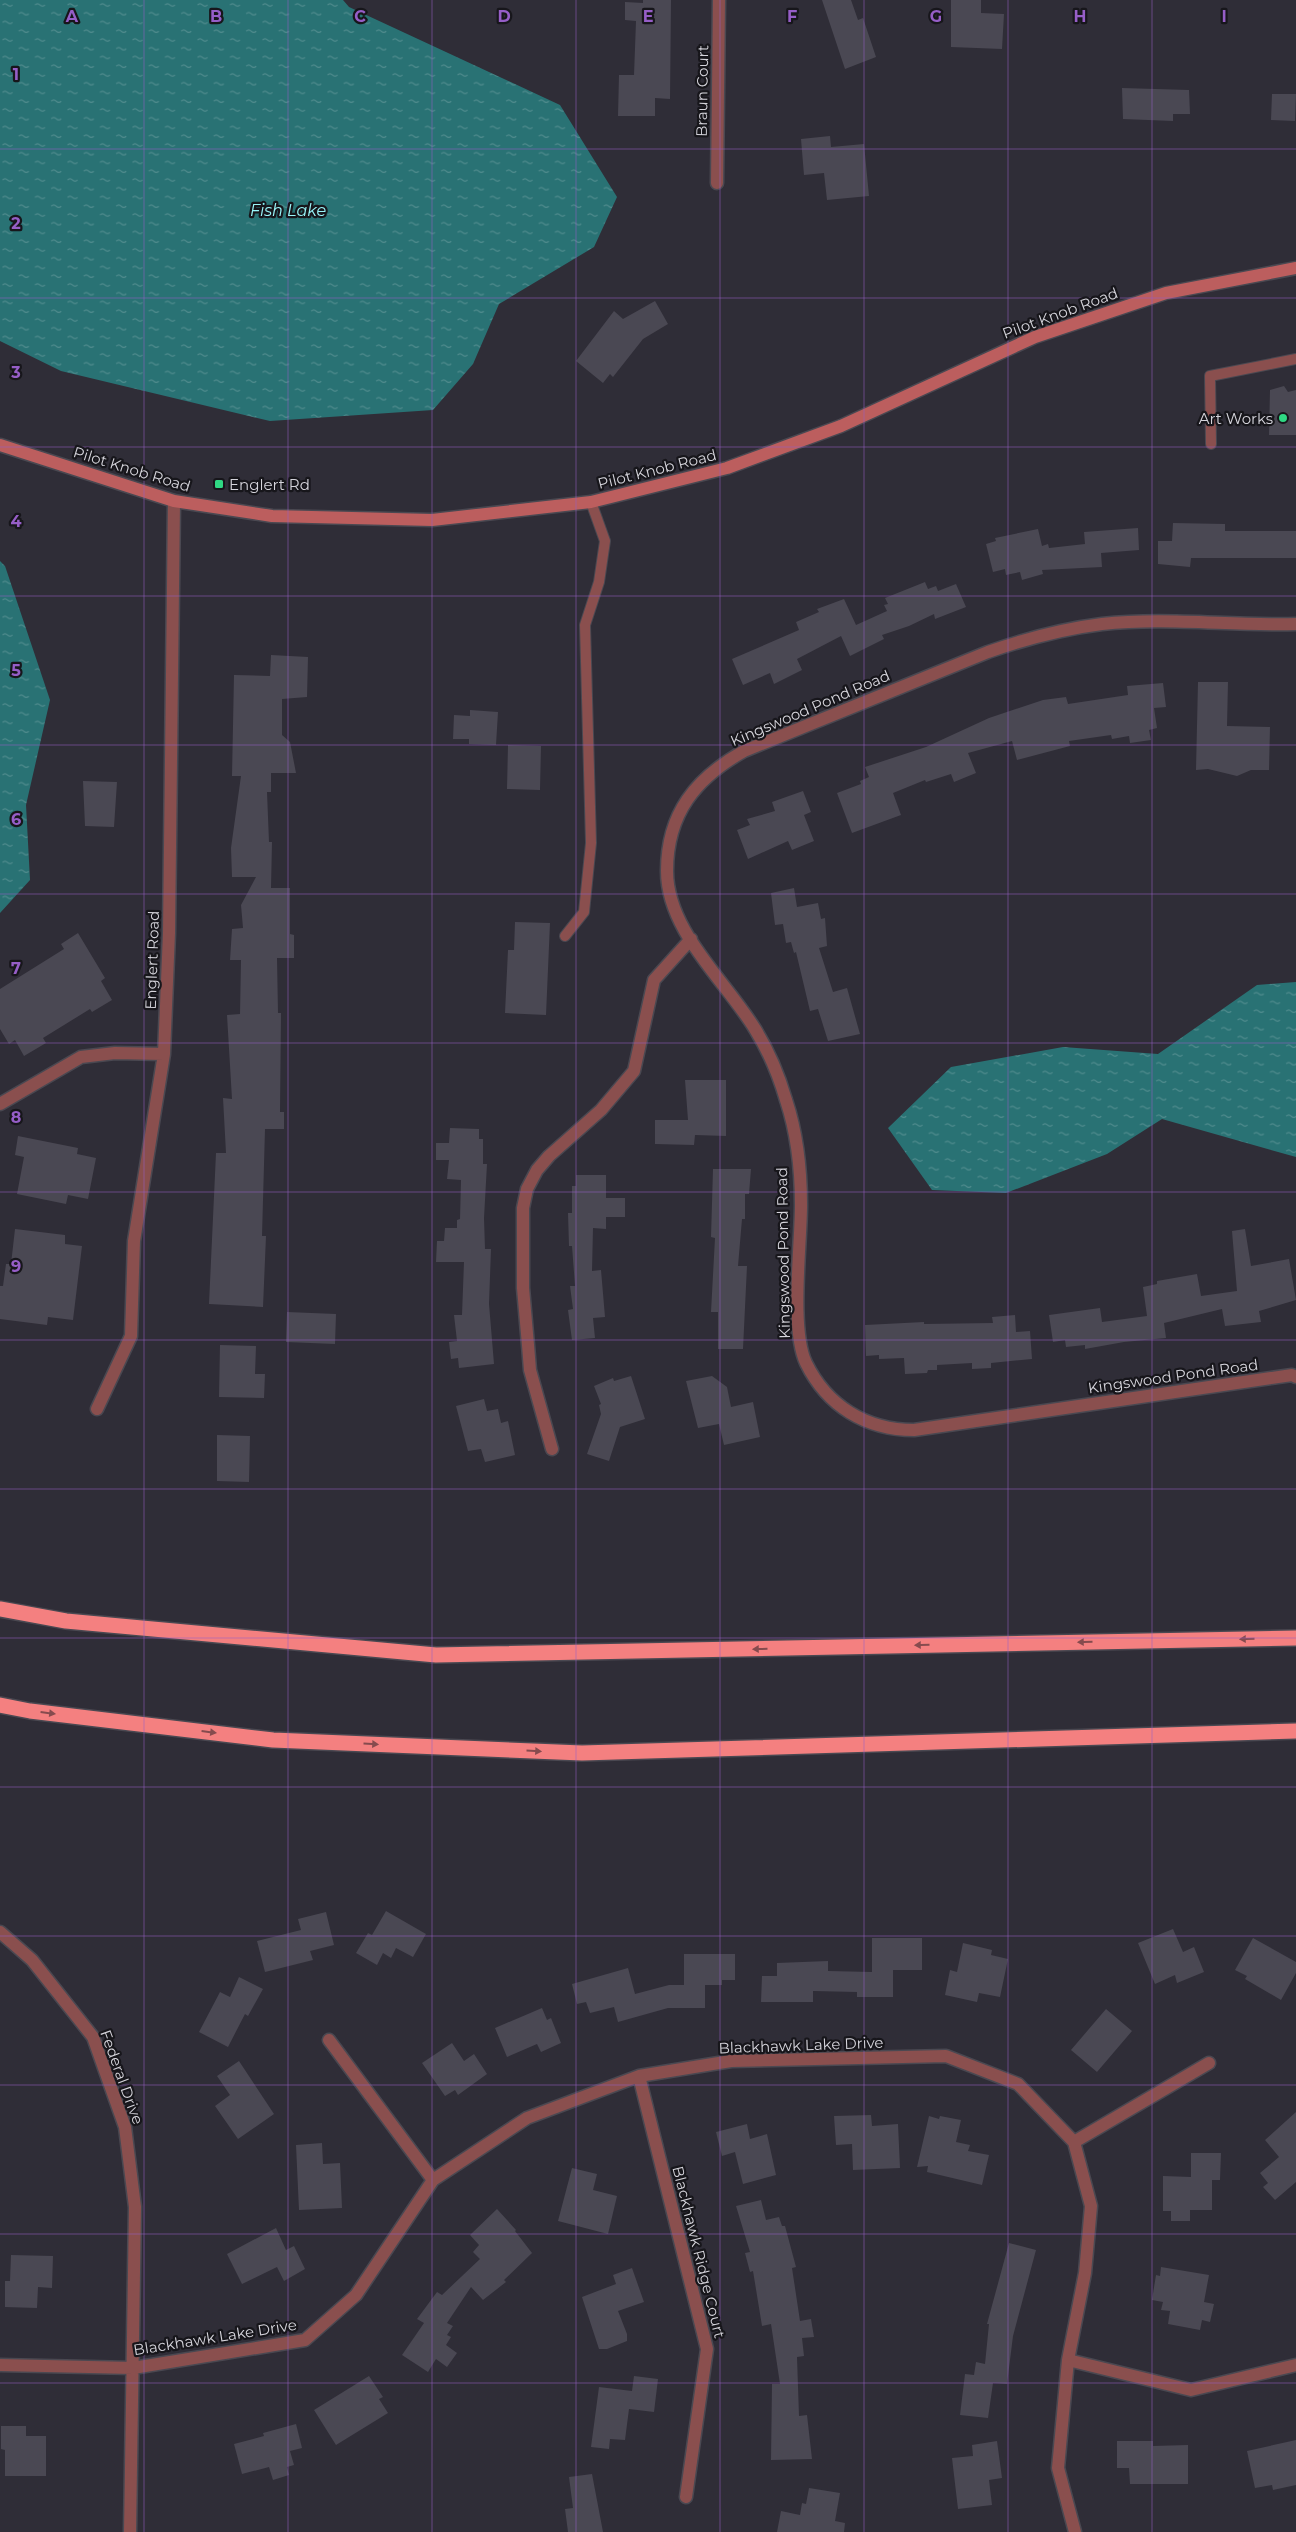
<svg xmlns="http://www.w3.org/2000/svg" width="1296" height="2532" font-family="Montserrat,sans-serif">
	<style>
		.water { fill: url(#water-ripples) }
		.building { fill: #4a4853 }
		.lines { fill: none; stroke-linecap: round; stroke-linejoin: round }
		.service-casing { stroke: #4a4851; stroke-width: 12 }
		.minor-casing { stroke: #4a4851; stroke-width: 15 }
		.secondary-casing { stroke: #4a4851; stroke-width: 15 }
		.motorway-casing { stroke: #4a4851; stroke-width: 18 }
		.service { stroke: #8a4f4e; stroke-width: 10 }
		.minor { stroke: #8a4f4e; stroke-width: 12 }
		.secondary { stroke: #bc5e5e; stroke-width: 12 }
		.motorway { stroke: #f48080; stroke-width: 15 }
		.oneway { fill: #864b4e }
		.grid { fill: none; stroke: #965ec7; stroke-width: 1; stroke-opacity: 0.55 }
		.poi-dot { fill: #2fd883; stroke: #17161b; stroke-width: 2 }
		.labels { text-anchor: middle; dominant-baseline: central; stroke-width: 4.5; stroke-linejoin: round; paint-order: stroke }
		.street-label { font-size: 15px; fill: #d5d4db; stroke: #17161b }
		.poi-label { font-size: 15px; fill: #d5d4db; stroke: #17161b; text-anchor: end }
		.water-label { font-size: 16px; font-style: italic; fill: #9af7fa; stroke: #17161b }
		.grid-label { font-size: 16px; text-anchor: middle; font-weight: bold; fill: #965ec7; stroke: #17161b; stroke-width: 4.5; stroke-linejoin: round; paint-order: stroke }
	</style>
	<defs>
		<pattern id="water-ripples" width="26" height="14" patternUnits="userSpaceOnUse" patternTransform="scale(1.25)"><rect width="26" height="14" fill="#297274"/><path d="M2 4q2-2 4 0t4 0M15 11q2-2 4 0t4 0" fill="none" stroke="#518c8e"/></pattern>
	</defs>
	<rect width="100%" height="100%" fill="#2f2d37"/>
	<path class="water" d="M0,0H343L349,7L560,105L617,197L594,247L499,304L473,364L433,410L270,421L61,371L0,341Z
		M0,561L5,566L50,700L26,805L30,880L0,913Z
		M1296,982V1157L1162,1119L1107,1154L1006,1193L932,1190L888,1128L951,1067L1063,1047L1158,1054L1257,985Z"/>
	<path class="building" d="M643,0H671L670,99L655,98V116H618L619,75H634L636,21L625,20V2L643,3Z
		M822,0H851L858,20L863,18L876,57L845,69Z
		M951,0H981V13L1004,14L1002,49L951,47Z
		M1122,88L1189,90L1190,114H1173V121L1123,119Z
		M1272,94H1296L1295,121L1271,120Z
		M830,136L831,147L864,144L869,196L827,200L824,173L804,175L801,139Z
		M655,301L668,324L643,339L613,377L610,374L603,383L576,361L614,311L623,319Z
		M1284,386L1288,392L1296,390V435H1269L1270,390Z
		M1173,523L1225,524V531H1296V558H1191L1190,567L1158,564V541H1172Z
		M1138,528L1139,550L1101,553L1102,567L1042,570L1043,574L1022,580L1020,572L1006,575L1005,569L993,572L986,544L996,541L995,538L1038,529L1042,546L1048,544L1049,548L1085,544L1084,532Z
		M925,582L928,589L936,586L938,591L956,584L966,607L935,619L934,614L909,626L882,635L884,639L850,656L841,636L797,659L802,670L774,684L770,673L743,685L732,659L799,630L796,622L819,612L817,609L844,599L856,625L887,611L884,605L888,604L885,598Z
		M271,655L308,657L307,697L282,699V735L290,742L296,773H271V792H267L269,842H272L271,888H290V934L294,935V958H277L278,1013H281L280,1112H284V1129H265L262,1236H266L263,1307L209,1304L216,1153H226L223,1098L232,1099L227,1015L240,1014L241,960H230L232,929L243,928L241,905L256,877H232L231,848L241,776H232L234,675L270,676Z
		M1198,682H1228L1227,726L1270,727L1269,770H1251L1237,776L1208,769L1196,770Z
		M1163,683L1166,707L1154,708L1157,728L1149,730L1151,740L1130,743L1129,736L1112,739L1111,735L1069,741L1070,746L1017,760L1012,741L968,753L976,773L954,782L951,774L926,782L925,780L893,793L901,815L852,833L837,793L861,784L860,781L869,777L865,767L926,747L989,718L1043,700L1066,697L1068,704L1128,695L1127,686Z
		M470,710L498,712L496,745L469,744V739H453L454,715L470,716Z
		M508,745L541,746L540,790L507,789Z
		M83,781L117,782L114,827L85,826Z
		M803,791L811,812L804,815L814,841L792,850L788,841L748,859L737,830L750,825L747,819L775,811L772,802Z
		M794,888L797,907L818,903L821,919L825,918L827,946L819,948L833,992L847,988L860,1034L828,1041L818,1009L810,1011L796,952L794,953L791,942L786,943L783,924L775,925L771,893Z
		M515,922L550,923L546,1015L505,1013L508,950H514Z
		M78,933L105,978L101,981L112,1000L92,1012L90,1009L43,1038L46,1043L24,1056L15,1040L9,1044L0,1029V989L64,949L61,944Z
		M685,1080H726V1136L695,1135L694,1145L655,1144V1120H688Z
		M450,1128L479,1129V1139H483V1164H487L484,1218L485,1249H491L489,1304L494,1364L459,1368L458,1358L451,1359L449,1342L457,1341L454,1315H462L464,1262H436L437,1241H444L445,1228H457V1220L460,1219L461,1180L447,1179L449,1160H436V1143H449Z
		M18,1136L78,1148L77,1154L96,1158L88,1199L68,1195L66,1204L17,1194L24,1157L15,1155Z
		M713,1169H751L749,1194H745V1219H742L738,1266H747L743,1349H718V1312H711L715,1238L711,1237Z
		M576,1175H606V1198H625V1217H606V1229L593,1228L592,1271L601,1270L605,1317L593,1318L595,1338L572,1340L568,1310L573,1309L570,1286H575L572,1246H569L568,1213H572V1186H576Z
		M15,1229L65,1235V1244L82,1246L73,1320L48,1317L47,1325L0,1319V1286H3L6,1264H11Z
		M1245,1229L1251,1266L1289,1259L1296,1300L1259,1311L1261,1322L1225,1326L1222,1309L1164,1323L1166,1338L1124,1342L1085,1349V1345L1066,1347L1065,1340L1053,1342L1049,1315L1100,1308L1102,1322L1147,1316L1143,1287L1157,1284V1281L1197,1274L1201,1296L1237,1291L1232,1231Z
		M287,1312L336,1314L335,1344L286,1342Z
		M1015,1315L1016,1332L1030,1331L1032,1359L991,1363V1368L972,1369V1363L937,1365V1370H928L927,1373L905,1374L904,1358L879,1359V1355L866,1356L865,1325L924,1322V1324L993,1323L992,1317Z
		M220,1345L256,1346L255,1374H265L264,1398L219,1397Z
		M631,1376L645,1419L620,1427L609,1461L587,1454L601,1414L599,1405L601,1404L594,1386L613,1378L614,1381Z
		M712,1376L727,1387L731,1407L753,1402L760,1437L724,1445L719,1424L698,1428L686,1381Z
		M484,1399L487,1411L498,1409L501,1423L508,1421L515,1455L485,1462L481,1449L468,1451L456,1406Z
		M217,1435L250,1436L249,1482L217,1481Z
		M386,1911L426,1934L413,1957L396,1948L391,1958L383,1953L377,1965L356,1953L368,1933L372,1935Z
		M326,1912L334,1945L310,1951L313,1960L265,1972L257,1941L301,1930L298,1919Z
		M1173,1929L1183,1952L1194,1947L1204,1972L1177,1983L1175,1975L1155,1984L1138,1943Z
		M872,1938H922V1970H893V1997H857V1992L813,1991V2002H761L762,1976H777V1963L828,1961V1971L872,1972Z
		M1253,1938L1296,1962V1973L1281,2000L1245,1979L1247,1976L1235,1970Z
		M963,1943L992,1950L991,1955L1008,1959L1000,1997L979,1993L977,2002L945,1995L950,1970L957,1972Z
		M684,1954H735V1980H722V1985H705V2008H668L618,2022L614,2007L590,2013L586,2002L577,2004L572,1984L628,1968L635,1994L669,1985H684Z
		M239,1977L263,1989L248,2016L245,2014L228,2047L199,2032L220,1992L230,1997Z
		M542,2008L547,2020L551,2018L561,2043L541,2052L537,2044L507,2057L495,2028Z
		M1106,2009L1132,2031L1097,2072L1071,2050Z
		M452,2043L464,2061L474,2054L487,2074L458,2095L455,2090L445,2096L422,2063Z
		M239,2061L274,2114L238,2139L215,2106L230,2095L217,2076Z
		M1296,2112V2182L1275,2200L1263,2187L1268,2183L1260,2173L1279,2157L1265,2140Z
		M871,2115L872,2126L898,2124L900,2168L853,2170L852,2144L836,2145L834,2116Z
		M929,2116L939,2119L940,2116L961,2120L956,2142L970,2145L968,2151L989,2155L982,2185L927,2172L928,2166L917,2167Z
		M747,2124L750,2139L767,2134L776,2175L743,2184L735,2152L722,2156L716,2132Z
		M322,2143L323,2164L340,2163L342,2208L299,2210L296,2145Z
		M1191,2153H1221L1220,2180H1212V2210H1190V2221H1171V2211H1163V2176L1191,2177Z
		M572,2168L597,2174L593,2190L617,2196L608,2234L558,2221Z
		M761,2200L766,2220L779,2217L782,2226H785L796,2267L792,2268L800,2321L811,2319L814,2337L802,2338L804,2356L797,2357L799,2416L807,2415L812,2459L771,2460L772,2384H780L771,2324L762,2326L753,2271L750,2272L745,2253L750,2252L736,2206Z
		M497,2209L516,2230L515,2231L532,2253L504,2280L506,2282L483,2300L471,2287L447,2323L453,2326L447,2335L451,2337L446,2345L457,2353L447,2367L436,2359L428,2372L402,2355L424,2323L417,2319L437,2292L442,2295L480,2259L473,2252L479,2245L470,2235Z
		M276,2228L286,2250L294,2246L305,2269L284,2281L277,2267L242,2284L227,2254Z
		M1009,2243L1036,2250L1013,2336L1007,2384L993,2383L988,2418L960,2415L965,2374L974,2375L976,2362L985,2364L989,2324H987Z
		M11,2255L53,2256L52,2288L38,2287L37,2308L5,2307V2281H10Z
		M1161,2267L1209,2275L1204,2302L1214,2304L1210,2322L1202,2320L1200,2330L1168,2324L1170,2311L1161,2310L1163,2302L1152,2300L1156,2275L1160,2276Z
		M632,2268L644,2302L618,2311L627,2334V2341L607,2349H599L582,2297L616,2284L613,2275Z
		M369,2376L383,2397L379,2399L388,2413L336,2445L314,2410Z
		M634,2376L658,2379L654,2412L629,2409L625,2440L610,2439L609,2449L591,2447L599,2387L632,2391Z
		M296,2424L302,2448L290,2451L294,2465L287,2467L289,2475L273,2480L269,2467L242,2474L234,2444L264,2436L263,2433Z
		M1,2426H26V2436H46V2476H5V2450L1,2449Z
		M1296,2440V2485L1273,2490L1272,2485L1255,2488L1247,2451Z
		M997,2441L1002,2478L989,2480L992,2505L958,2509L952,2458L973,2456L972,2445Z
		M1117,2441H1153V2446L1188,2445V2484H1130L1129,2468H1117Z
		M592,2474L603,2532H568L565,2509L573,2508L569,2477Z
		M809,2488L840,2493L835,2521L845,2523L844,2532H777L781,2511L800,2515L802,2503L806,2504Z"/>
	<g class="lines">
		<defs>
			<path id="service" d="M1211,444L1210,376L1296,359
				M565,936L584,912L591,843L585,625L599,582L605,541L591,502"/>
			<path id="minor" d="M717,183L719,0
				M1296,624C1232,626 1166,617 1102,624C1062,629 1025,639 988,652L744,751C696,778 667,813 667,871C667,931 725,980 755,1029C768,1050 779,1076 786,1100C797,1133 801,1170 801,1205C801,1245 790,1329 806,1363C827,1406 866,1430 914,1430L1292,1375L1296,1377
				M0,1104L81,1057L115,1053L164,1054
				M97,1409L131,1336L134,1241L164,1054L169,933L174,501
				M552,1449L530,1370L528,1345L523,1288V1208L527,1189L537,1170L549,1156L601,1110L634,1071L654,980L691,939
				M0,1932L32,1960L93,2037L125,2127L135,2207L130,2532
				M329,2040L433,2180
				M639,2076L707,2349L686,2497
				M1074,2142L1209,2063
				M1068,2360L1191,2390L1296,2365
				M0,2365L133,2368L305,2340L356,2295L433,2180L527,2118L639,2076L731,2061L946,2056L1018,2084L1074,2142L1091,2206L1085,2273L1068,2360L1058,2468L1075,2532"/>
			<path id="secondary" d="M0,445L174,501L272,516L432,520L591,502L727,468L841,426L1035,337L1166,293L1296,268"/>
			<path id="motorway" d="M0,1609L66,1621L436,1655L1296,1638
				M0,1705L30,1711L273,1740L582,1753L1296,1731"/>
		</defs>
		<use href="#service" class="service-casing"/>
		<use href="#minor" class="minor-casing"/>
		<use href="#secondary" class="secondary-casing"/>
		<use href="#motorway" class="motorway-casing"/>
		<use href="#service" class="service"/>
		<use href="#minor" class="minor"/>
		<use href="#secondary" class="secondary"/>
		<use href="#motorway" class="motorway"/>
	</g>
	<defs><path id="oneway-solid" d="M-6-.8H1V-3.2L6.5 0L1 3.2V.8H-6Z" transform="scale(1.25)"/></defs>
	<g class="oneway">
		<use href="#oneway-solid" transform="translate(1247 1639) rotate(179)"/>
		<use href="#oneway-solid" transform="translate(1085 1642) rotate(179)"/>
		<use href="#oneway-solid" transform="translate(922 1645) rotate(179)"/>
		<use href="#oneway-solid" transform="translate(760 1649) rotate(179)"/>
		<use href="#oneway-solid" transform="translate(48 1713) rotate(7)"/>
		<use href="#oneway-solid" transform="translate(209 1732) rotate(7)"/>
		<use href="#oneway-solid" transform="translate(371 1744) rotate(3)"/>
		<use href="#oneway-solid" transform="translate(534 1751) rotate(3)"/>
	</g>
	<path class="grid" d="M144,0V2532M288,0V2532M432,0V2532M576,0V2532M720,0V2532M864,0V2532M1008,0V2532M1152,0V2532M0,149H1296M0,298H1296M0,447H1296M0,596H1296M0,745H1296M0,894H1296M0,1043H1296M0,1192H1296M0,1340H1296M0,1489H1296M0,1638H1296M0,1787H1296M0,1936H1296M0,2085H1296M0,2234H1296M0,2383H1296"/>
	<g class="poi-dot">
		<circle cx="1283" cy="418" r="5"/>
		<rect x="214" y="479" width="10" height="10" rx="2.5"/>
	</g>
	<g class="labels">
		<g class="street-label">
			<text transform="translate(702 91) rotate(-89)">Braun Court</text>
			<text transform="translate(1060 313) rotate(-20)">Pilot Knob Road</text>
			<text transform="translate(132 469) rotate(17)">Pilot Knob Road</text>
			<text transform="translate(657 469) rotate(-14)">Pilot Knob Road</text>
			<text transform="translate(810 708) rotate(-23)">Kingswood Pond Road</text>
			<text transform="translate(152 960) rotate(-88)">Englert Road</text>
			<text transform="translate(783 1253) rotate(-91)">Kingswood Pond Road</text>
			<text transform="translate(1173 1376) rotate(-8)">Kingswood Pond Road</text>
			<text transform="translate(801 2045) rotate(-2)">Blackhawk Lake Drive</text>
			<text transform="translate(122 2077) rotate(70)">Federal Drive</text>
			<text transform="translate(699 2252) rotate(76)">Blackhawk Ridge Court</text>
			<text transform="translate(215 2337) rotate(-9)">Blackhawk Lake Drive</text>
		</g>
		<g class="poi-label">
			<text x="1273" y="418">Art Works</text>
			<text x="229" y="484" text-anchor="start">Englert Rd</text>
		</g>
		<g class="water-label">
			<text x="288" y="210">Fish Lake</text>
		</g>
	</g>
	<g class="grid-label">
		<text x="72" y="22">A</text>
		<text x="216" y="22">B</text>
		<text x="360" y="22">C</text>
		<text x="504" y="22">D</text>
		<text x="648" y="22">E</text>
		<text x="792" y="22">F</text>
		<text x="936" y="22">G</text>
		<text x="1080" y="22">H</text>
		<text x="1224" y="22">I</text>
		<text x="16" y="80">1</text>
		<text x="16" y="229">2</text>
		<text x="16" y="378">3</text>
		<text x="16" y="527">4</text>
		<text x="16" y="676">5</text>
		<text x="16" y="825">6</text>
		<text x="16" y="974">7</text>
		<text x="16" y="1123">8</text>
		<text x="16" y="1272">9</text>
	</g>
</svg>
